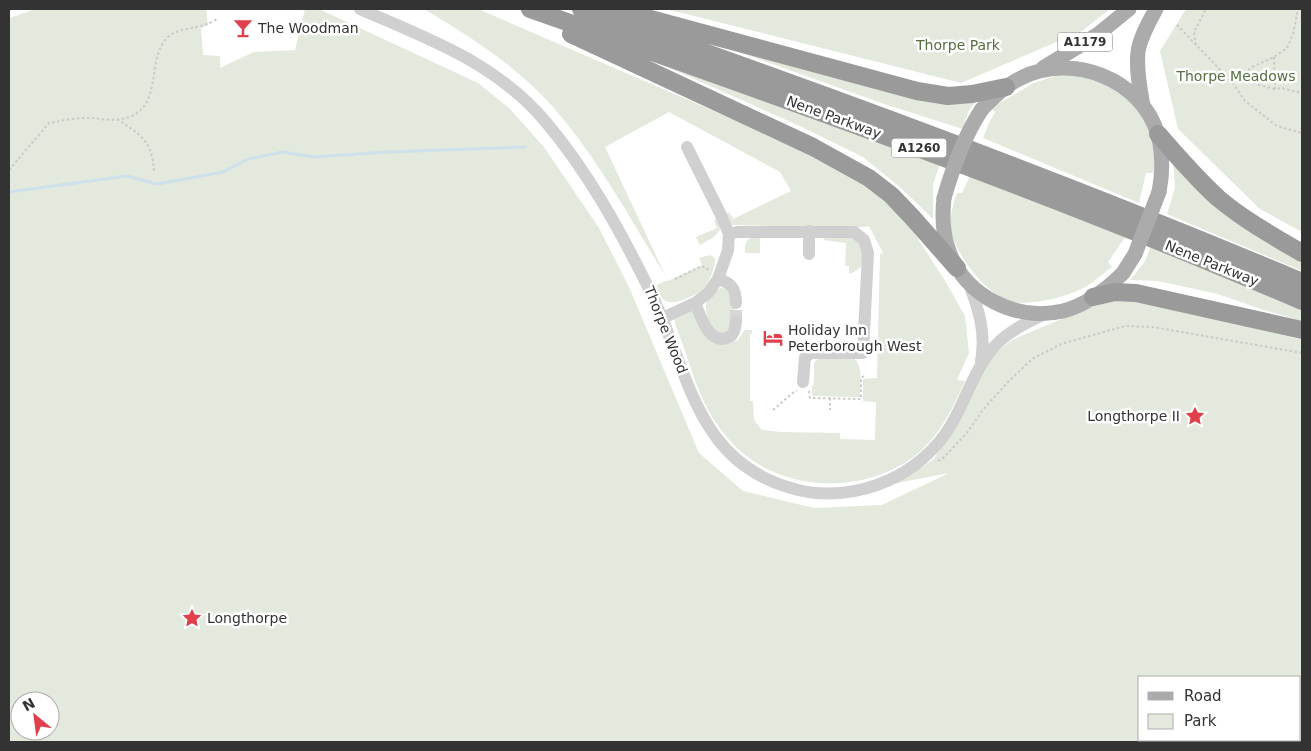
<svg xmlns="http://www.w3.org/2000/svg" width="1311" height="751" font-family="'DejaVu Sans',sans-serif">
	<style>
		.green { fill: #e3e9dc; fill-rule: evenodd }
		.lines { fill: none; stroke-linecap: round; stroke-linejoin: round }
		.stream { stroke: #cde0eb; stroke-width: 3 }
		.minor-tunnel { stroke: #d6d6d6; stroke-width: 12; stroke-dasharray: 12 6; stroke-linecap: butt }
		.path { stroke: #cacaca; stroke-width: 2; stroke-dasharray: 2.5 2.5; stroke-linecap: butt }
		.minor { stroke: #d0d0d0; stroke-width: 12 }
		.major { stroke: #ababab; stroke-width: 15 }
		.highway { stroke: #9a9a9a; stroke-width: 18 }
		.major-bridge { stroke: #ababab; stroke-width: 15 }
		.labels { text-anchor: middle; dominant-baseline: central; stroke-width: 5; stroke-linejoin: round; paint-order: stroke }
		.shield { fill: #fff; stroke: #707070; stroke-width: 1 }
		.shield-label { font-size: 12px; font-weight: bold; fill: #333 }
		.poi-label { font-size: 14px; fill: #333; stroke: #fff; text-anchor: start }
		.park-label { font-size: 14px; fill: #566e40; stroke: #fff }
		.street-label { font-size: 14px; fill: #333; stroke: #fff }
	</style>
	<rect width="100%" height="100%" fill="#fff"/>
	<path class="green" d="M36,9H206L208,25L201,28L203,55L220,56V68L254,52L295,50L305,9H319L478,83L509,108L544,147L599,228L629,287L699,453L743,491L814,508L882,505L949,473L897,483L934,459L958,419L993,355L1012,340L1097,304L1136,298L1302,340V742H9V18ZM1140,677H1300V740H1140ZM20,701H50V731H20Z
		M424,9H478L799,148L853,176L875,192L911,228L947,284L965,316L969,353L957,380L965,381C952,410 938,439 912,458C859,496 779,491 734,445C698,408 693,368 675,324V319L694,310L727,344L738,340L746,328V330H752V334H750V401H753L754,420L762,430L781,432L840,433V439L875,440L876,402L863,401V379L877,378L880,254L883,253L869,226L855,228L732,225L726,214L729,212L733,219L791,191L780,172L669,112L605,147L668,281L702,265L699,258L710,255L715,258C716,267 709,283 702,290C694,296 671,308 663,299C660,296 658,289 656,285L668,280C632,222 599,160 554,108C518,67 471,37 424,9Z
		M666,9H1110L1082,31L961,83Z
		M1186,9H1302V232L1260,209L1178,129L1160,51Z
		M711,42L852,77L980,95L968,112L963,129L887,105Z
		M634,52L940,164L933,184V219L901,188L863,157L802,127Z
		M1062,74C1079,75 1100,76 1115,85C1141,102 1159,143 1153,173H1146L1139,203L983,138L989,123L995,112L991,108L1034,83Z
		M1173,160L1302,257V271L1167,214L1175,188Z
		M970,176L1126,236L1108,262L1112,267C1102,274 1092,284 1081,289C1062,298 1039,303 1018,303C991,302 955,255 951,230C949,217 953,205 957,193H962Z
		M717,219L720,229C716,238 708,240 700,245L696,237L717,228L714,220Z
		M760,235V253H745C745,241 747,237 760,235Z
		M826,237H853L863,247C863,264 866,267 849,274V266H845L846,243L823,240Z
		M1151,246L1302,307V321L1264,310L1218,294L1158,281L1130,280L1144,263Z
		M721,288L727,289C738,307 737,318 725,335L713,330C705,311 699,301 721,288Z
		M820,357L853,358C864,365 860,385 860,397L812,396V387L814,384V363Z"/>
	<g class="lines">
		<path class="stream" d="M9,192L127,176L157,184L223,172L248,159L283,152L314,157L388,152L525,147"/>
		<path class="minor-tunnel" d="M736,322V303"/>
		<path class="path" d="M9,10L13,9
			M1177,25L1232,82L1245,101L1277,126L1302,133
			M1196,45L1194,32L1206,9
			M1274,57L1275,89
			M1240,76L1256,84L1274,89L1281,88L1297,92L1302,91
			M1232,82L1252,67L1274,57L1287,48L1293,34L1298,9
			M117,119C142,136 152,140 154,172
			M9,170L49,123C62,121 77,117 91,118C103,119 116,122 129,117C163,105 146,60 167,38C176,28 195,29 207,24C210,23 214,21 217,19
			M675,279L702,266L709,270
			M809,391L810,398L861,399V378L864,376
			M830,398V410
			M773,410L794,392L797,391
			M938,461L943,458L967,433L982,411L1007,383L1032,359L1061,344L1125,326L1153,327L1302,353"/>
		<path class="minor" d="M360,9C428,39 495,62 545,121C589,173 621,232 651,293C690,373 695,465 798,490C827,497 860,493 887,481C913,470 937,449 951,425C965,402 972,375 989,353C1003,334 1025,323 1047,313
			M809,231V254
			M729,234L737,232H854L864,240L868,253L863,353H811L805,357L803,382
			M718,279C731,283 736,288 736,303
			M969,284C979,310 986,333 981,361
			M695,303C701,316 708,344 727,338C734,336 735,329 736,322
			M663,318L695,303L708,293L718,279L728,250L729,234L720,213L687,147"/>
		<path class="major" d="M1043,68L1097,35L1129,9
			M1143,106C1140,89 1136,70 1138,52C1140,37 1149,22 1156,9
			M982,109C994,97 1006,85 1021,78C1072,52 1142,79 1158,135C1163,155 1163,172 1159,192
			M944,198C942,216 942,233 949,251C965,296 1016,322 1063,311C1086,305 1106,290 1123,273"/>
		<path class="highway" d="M530,9C790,100 1049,192 1302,301
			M581,9C824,93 1065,182 1302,282
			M617,10L917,91L948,96L972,94L1006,87
			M571,34L813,147L869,178L891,195L912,217L957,268
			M1158,134C1177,156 1196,178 1218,198C1244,220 1273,236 1302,253
			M1093,297L1115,292L1136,293L1302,330"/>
		<path class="major-bridge" d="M944,198C953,167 964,136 982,109
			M1123,273L1135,254L1159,192"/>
	</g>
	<defs>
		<symbol id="bar-bare" viewBox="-9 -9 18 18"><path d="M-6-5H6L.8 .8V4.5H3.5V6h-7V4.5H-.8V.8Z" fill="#e03f4c" stroke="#fff" stroke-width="2.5" paint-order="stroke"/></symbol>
		<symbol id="hotel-bare" viewBox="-9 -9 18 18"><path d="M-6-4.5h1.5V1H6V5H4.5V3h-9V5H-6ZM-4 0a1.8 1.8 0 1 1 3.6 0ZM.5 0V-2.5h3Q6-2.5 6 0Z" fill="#e03f4c" stroke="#fff" stroke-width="2.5" paint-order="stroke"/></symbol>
		<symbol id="sight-bare" viewBox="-9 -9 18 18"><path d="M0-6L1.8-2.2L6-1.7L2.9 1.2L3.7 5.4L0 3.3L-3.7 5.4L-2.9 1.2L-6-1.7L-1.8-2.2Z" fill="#e03f4c" stroke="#fff" stroke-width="2.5" paint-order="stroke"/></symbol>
	</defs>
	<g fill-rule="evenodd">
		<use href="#bar-bare" x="229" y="14" width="28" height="28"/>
		<use href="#hotel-bare" x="759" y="324" width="28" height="28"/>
		<use href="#sight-bare" x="1181" y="402" width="28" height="28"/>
		<use href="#sight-bare" x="178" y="604" width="28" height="28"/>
	</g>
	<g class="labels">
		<g class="shield">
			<rect x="1057.5" y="32.5" width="55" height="19" rx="4"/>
			<rect x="891.5" y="138.5" width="55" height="19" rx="4"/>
		</g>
		<g class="shield-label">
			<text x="1085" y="42">A1179</text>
			<text x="919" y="148">A1260</text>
		</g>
		<g class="poi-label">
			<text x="258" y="28">The Woodman</text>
			<text x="788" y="330">Holiday Inn<tspan x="788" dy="16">Peterborough West</tspan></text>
			<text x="1180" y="416" text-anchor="end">Longthorpe II</text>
			<text x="207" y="618">Longthorpe</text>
		</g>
		<g class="park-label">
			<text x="958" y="45">Thorpe Park</text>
			<text x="1236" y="76">Thorpe Meadows</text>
		</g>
		<g class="street-label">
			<text transform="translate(834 117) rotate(20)">Nene Parkway</text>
			<text transform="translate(1212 263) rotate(22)">Nene Parkway</text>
			<text transform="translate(666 330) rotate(68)">Thorpe Wood</text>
		</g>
	</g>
	<rect width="1311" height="751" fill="none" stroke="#333333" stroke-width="20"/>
	<rect x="1138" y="676" width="162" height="65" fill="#ffffff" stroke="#adadad"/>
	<rect x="1148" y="692" width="25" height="8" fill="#ababab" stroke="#adadad"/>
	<text x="1184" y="701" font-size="15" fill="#333333">Road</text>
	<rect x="1148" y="714" width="25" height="15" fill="#e3e9dc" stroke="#adadad"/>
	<text x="1184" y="726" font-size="15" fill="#333333">Park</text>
	<g transform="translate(35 716) rotate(331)"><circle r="24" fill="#ffffff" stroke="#adadad"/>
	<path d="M0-4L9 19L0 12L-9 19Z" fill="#e03f4c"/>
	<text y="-8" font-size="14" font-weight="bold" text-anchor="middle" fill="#333333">N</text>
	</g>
</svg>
